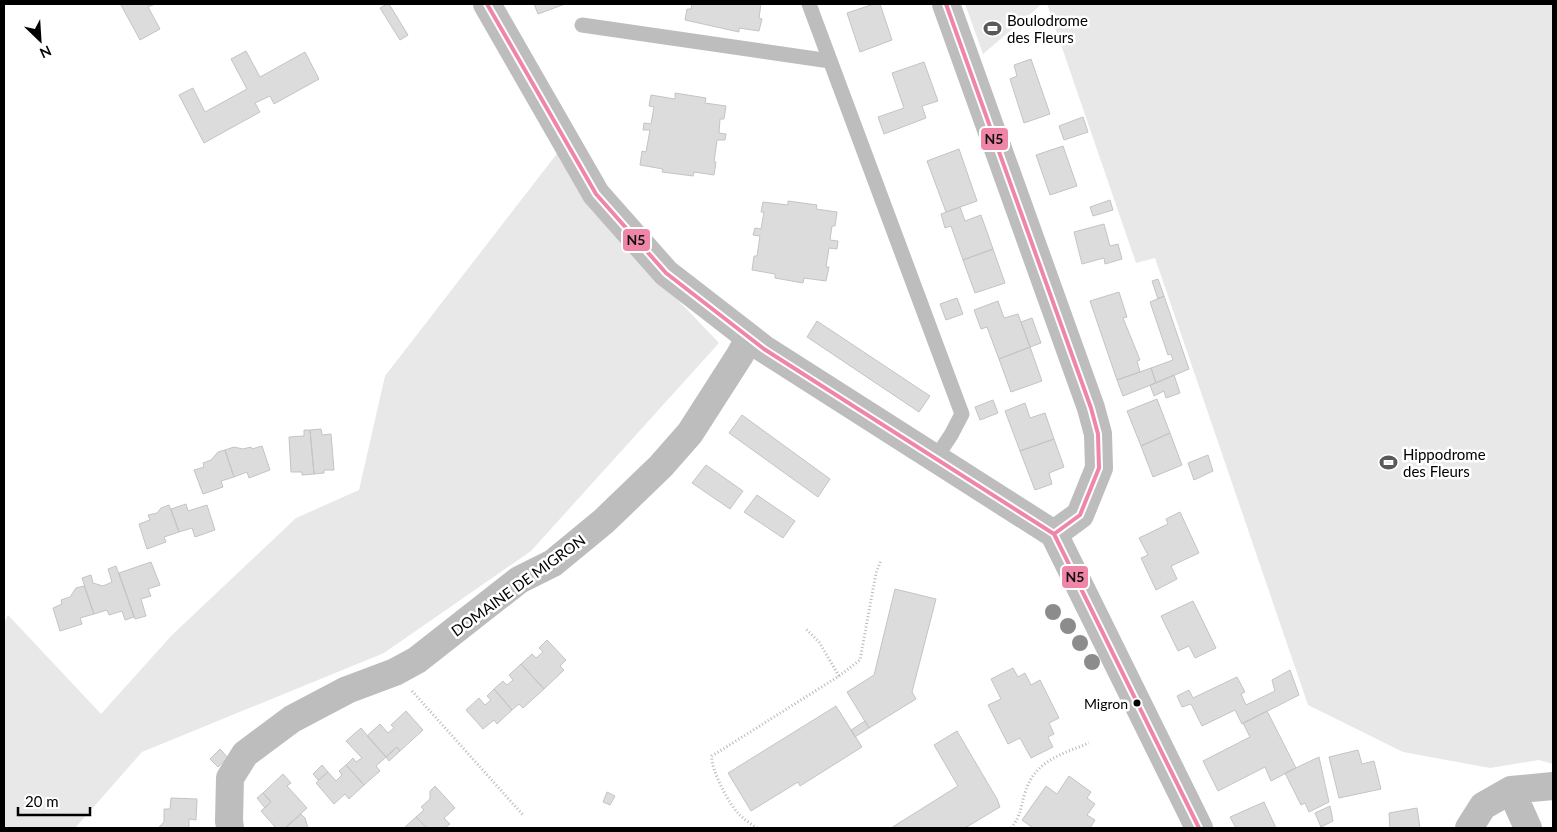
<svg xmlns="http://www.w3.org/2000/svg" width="1557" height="832" font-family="Lato,sans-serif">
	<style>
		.green { fill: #e8e8e8 }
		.building { fill: #dcdcdc; stroke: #c4c4c4 }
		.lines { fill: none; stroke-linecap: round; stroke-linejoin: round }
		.path { stroke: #b8b8b8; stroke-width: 3; stroke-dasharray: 1 2.5; stroke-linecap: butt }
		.lane { stroke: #bdbdbd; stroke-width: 15 }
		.street { stroke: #bdbdbd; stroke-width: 28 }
		.bus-1-casing { stroke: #fff; stroke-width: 8 }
		.bus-1 { stroke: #f086a7; stroke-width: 4 }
		.tree { fill: #8c8c8c }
		.bus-dot { fill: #000; stroke: #fff; stroke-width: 2 }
		.labels { text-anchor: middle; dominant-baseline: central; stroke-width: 5; stroke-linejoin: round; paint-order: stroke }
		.bus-label { font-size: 14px; fill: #000; stroke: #fff; text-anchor: end }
		.poi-label { font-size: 15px; fill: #000; stroke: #fff; text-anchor: start }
		.street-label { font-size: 15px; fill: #000; stroke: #fff }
		.line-badge { stroke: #fff; stroke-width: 2 }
		.pale-badge-label { font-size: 14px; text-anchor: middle; font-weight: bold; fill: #111 }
	</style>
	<rect width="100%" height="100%" fill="#fff"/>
	<path class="green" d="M965,4H1042L983,54Z
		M1047,4H1553V764L1539,760L1490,768L1403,752L1308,705L1155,258L1136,263Z
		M559,151L616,235L719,343L531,551L384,653L142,752L75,828H4V623L8,615L101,714L172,635L296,518L359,490L385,376Z"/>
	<path class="building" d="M123,4H155L148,7L160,29L140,40L121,5Z
		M387,4H389L408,35L400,40L380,8Z
		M534,4H565L538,14Z
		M692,4H761L759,18L762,19L759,31L739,28V32L685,20L687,9H691Z
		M874,4H880L892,40L860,52L847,13Z
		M246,51L260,77L305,52L319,79L274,104L270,96L255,103L260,112L204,143L179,95L193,88L205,112L247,89L231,59Z
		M1031,59L1050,114L1024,123L1010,79L1017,76L1014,65Z
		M924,62L938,101L922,106L926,118L884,134L878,117L904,108L892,73Z
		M675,93L706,98L705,103L726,106L724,119H720L719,133L726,134L725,140H717L714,162H716L714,175L694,172L693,176L662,172L663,169L640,165L642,151L646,152L650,130H643L644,123L651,124L654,107L649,106L651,95L675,99Z
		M1083,117L1088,132L1064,140L1059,126Z
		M1063,146L1077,186L1050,195L1036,155Z
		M959,149L977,201L946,212L927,161Z
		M1110,200L1113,210L1093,216L1090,207Z
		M788,201L817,205L816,209L837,212L835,226H832L830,240L838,241L837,249L829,248L826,267H829L826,281L804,278L803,283L775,278V274L752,270L754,256H757L760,236L753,235L755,228L761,229L764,212H761L763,202L788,205Z
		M960,207L965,221L981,215L993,249L963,260L951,226L945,228L941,214Z
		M1104,224L1110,246L1118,244L1122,259L1105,264L1104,258L1082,264L1074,232Z
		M993,249L1005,283L975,293L963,260Z
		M1158,279L1164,296L1158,299L1152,281Z
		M1119,292L1127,317L1123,318L1140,360L1137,361L1140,372L1117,380L1090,301Z
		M1164,296L1189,369L1156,383L1151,368L1173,360L1171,354L1168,355L1150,302Z
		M957,298L963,314L946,320L940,304Z
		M998,301L1004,318L1018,314L1030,347L999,359L987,327L981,329L974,310Z
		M1032,318L1041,343L1030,347L1021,322Z
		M817,321L930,396L919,412L807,337Z
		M1030,347L1042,381L1011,392L999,359Z
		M1151,368L1156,383L1123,396L1117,380Z
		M1174,375L1180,393L1166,398L1164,391L1154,396L1150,385Z
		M1157,399L1170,433L1141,446L1127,411Z
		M993,400L998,413L980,420L975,407Z
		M1025,403L1030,418L1045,413L1054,439L1020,451L1005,411Z
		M742,415L830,479L818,497L729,433Z
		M321,429L322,435L331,434L334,470H324V473L314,474L310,430Z
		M304,430H310L314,474L302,475V472H291L289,437L304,436Z
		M1170,433L1182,465L1153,477L1141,446Z
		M1054,439L1064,467L1049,473L1052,484L1035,490L1020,451Z
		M262,446L270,470L249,478L247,472L234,477L225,450L234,447L243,449L251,447L252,449Z
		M225,450L234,477L221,481L223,487L203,494L194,470L204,467L203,463L211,460L218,452Z
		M1208,455L1213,471L1194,480L1188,463Z
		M706,465L743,491L730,509L692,483Z
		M757,495L795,521L783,538L744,512Z
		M186,504L188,511L207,505L215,530L195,537L192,528L179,532L171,509Z
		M169,505L179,532L164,537L166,542L147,549L139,524L150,520L148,515L157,513L161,508Z
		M1180,512L1199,553L1171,566L1177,579L1156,590L1141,558L1148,555L1139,538L1168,524L1166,519Z
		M151,562L160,585L148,589L151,596L141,599L146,616L135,619L119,573Z
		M116,566L134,617L125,620L122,611L109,615L107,610L94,614L82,578L91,575L93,583L103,586L112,582L108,569Z
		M84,586L94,614L80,618L82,624L60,631L53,608L62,604L61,600L70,597L76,588Z
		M895,589L936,599L912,692L916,699L869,728L847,692L874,675Z
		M1193,601L1216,648L1195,658L1189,646L1178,651L1161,616Z
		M547,640L566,660L560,666L564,670L544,689L521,664L532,654L536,658L543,652L539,648Z
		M521,664L544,689L523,708L519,704L512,710L494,689L503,681L507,685L513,680L509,675Z
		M1013,668L1018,677L1025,673L1031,685L1040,680L1059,718L1049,723L1054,734L1048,737L1053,747L1031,758L1020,738L1008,744L988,705L1001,699L991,679Z
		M1290,670L1299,695L1242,724L1235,710L1202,726L1191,704L1182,707L1177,696L1189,690L1193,698L1237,677L1245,692L1241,694L1246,705L1275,691L1272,680Z
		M494,689L512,710L497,724L494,720L483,729L466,710L479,698L485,705L491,700L487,696Z
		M836,706L862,747L800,786L798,782L751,811L728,773Z
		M406,711L423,730L400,751L397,747L386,757L367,736L380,724L388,733L394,728L391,725Z
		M1267,711L1296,768L1271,781L1265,767L1218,791L1203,761L1250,737L1243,723Z
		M865,721L869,728L855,737L851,730Z
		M361,728L386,757L376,766L380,771L364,785L346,765L353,758L356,762L362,758L346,741Z
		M957,731L997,799L1000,807L965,828H891L958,786L934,745Z
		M397,747L400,751L389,761L386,757Z
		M220,749L228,758L218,767L210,759Z
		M1358,750L1362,764L1374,761L1381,789L1339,798L1329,757Z
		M1319,757L1329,802L1309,812L1305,803L1301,805L1285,773Z
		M322,765L328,772L318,780L313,774Z
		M346,765L364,785L349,799L345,794L334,804L316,783L328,772L336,781L342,775L339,771Z
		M283,774L291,783L287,786L307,808L285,828H276L261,811L271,802L263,793Z
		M1069,776L1091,792L1087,798L1095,804L1087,815L1095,820L1090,828H1033L1022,820L1046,786L1057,794Z
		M435,786L455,808L444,818L450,824L445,828H427L416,817L424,810L421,807L430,799V791Z
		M607,792L615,796L610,805L603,802Z
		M263,793L271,802L265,808L257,798Z
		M171,798L197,799L196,820L189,819V828H158L164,822V809H170Z
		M1264,802L1276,828H1236L1230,817Z
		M1330,806L1333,821L1321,827L1315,813Z
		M1417,808L1420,828H1390L1389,813Z
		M301,814L305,818L308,828H285Z
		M416,817L427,828H404Z"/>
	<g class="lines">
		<path class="path" d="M839,676L860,660L876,573L881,560
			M412,691L523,815
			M757,828C751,824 743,819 738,813C729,804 710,768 712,756L839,676L819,642L805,628
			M1011,828C1022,814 1020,808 1025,793C1034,761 1062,754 1089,743"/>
		<path class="lane" d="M809,4L962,414L951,435L935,459
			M582,25L830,61"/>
		<path class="street" d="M487,4L596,194L666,273L764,349L1054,534L1199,828
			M946,4L1091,408L1098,434L1099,468L1080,515L1054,534
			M1511,790L1528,828
			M230,828L229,821L230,778L245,754L292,719L347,690L395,672L417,660L519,580L553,563L604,521L661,466L690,433L740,355L749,338
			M1469,828L1483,806L1511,790L1553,786"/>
		<defs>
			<path id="bus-1" d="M487,4L596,194L666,273L764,349L1054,534L1199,828
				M946,4L1091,408L1098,434L1099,468L1080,515L1054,534"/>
		</defs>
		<use href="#bus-1" class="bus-1-casing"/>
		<use href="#bus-1" class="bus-1"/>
	</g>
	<g class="tree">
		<circle cx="1053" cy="612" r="8"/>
		<circle cx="1068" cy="626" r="8"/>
		<circle cx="1080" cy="643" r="8"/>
		<circle cx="1092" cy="662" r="8"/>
	</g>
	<defs>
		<symbol id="stadium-bare" viewBox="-9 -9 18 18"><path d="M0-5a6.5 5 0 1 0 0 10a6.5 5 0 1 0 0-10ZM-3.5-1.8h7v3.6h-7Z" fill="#595959" stroke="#fff" stroke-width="2.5" paint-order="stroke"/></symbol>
	</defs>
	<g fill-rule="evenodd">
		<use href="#stadium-bare" x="980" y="16" width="25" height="25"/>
		<use href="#stadium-bare" x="1376" y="450" width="25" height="25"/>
	</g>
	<circle class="bus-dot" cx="1137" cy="703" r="4.5"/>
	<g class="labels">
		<g class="bus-label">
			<text x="1128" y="703">Migron</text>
		</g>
		<g class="poi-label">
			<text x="1007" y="20">Boulodrome<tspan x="1007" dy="17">des Fleurs</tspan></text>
			<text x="1403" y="454">Hippodrome<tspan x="1403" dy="17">des Fleurs</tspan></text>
		</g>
		<g class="street-label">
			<text transform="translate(518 585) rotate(-36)">DOMAINE DE MIGRON</text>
		</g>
	</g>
	<g class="line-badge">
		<rect x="980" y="127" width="29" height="24" rx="5" fill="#f086a7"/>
		<rect x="622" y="228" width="29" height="24" rx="5" fill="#f086a7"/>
		<rect x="1061" y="565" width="28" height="24" rx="5" fill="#f086a7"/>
	</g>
	<g class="pale-badge-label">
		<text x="994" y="144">N5</text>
		<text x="636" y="245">N5</text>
		<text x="1075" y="582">N5</text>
	</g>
	<rect width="1557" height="832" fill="none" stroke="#000000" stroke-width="10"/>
	<g transform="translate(40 40) rotate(155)" stroke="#ffffff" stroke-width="4" paint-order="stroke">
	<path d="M0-4L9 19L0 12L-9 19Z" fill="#000000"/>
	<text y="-8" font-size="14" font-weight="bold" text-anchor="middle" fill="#000000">N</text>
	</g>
	<path d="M18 807v8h72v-8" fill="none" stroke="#000000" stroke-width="2.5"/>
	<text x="25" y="807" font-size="15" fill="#000000" stroke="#ffffff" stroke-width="4" paint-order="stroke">20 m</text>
</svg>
